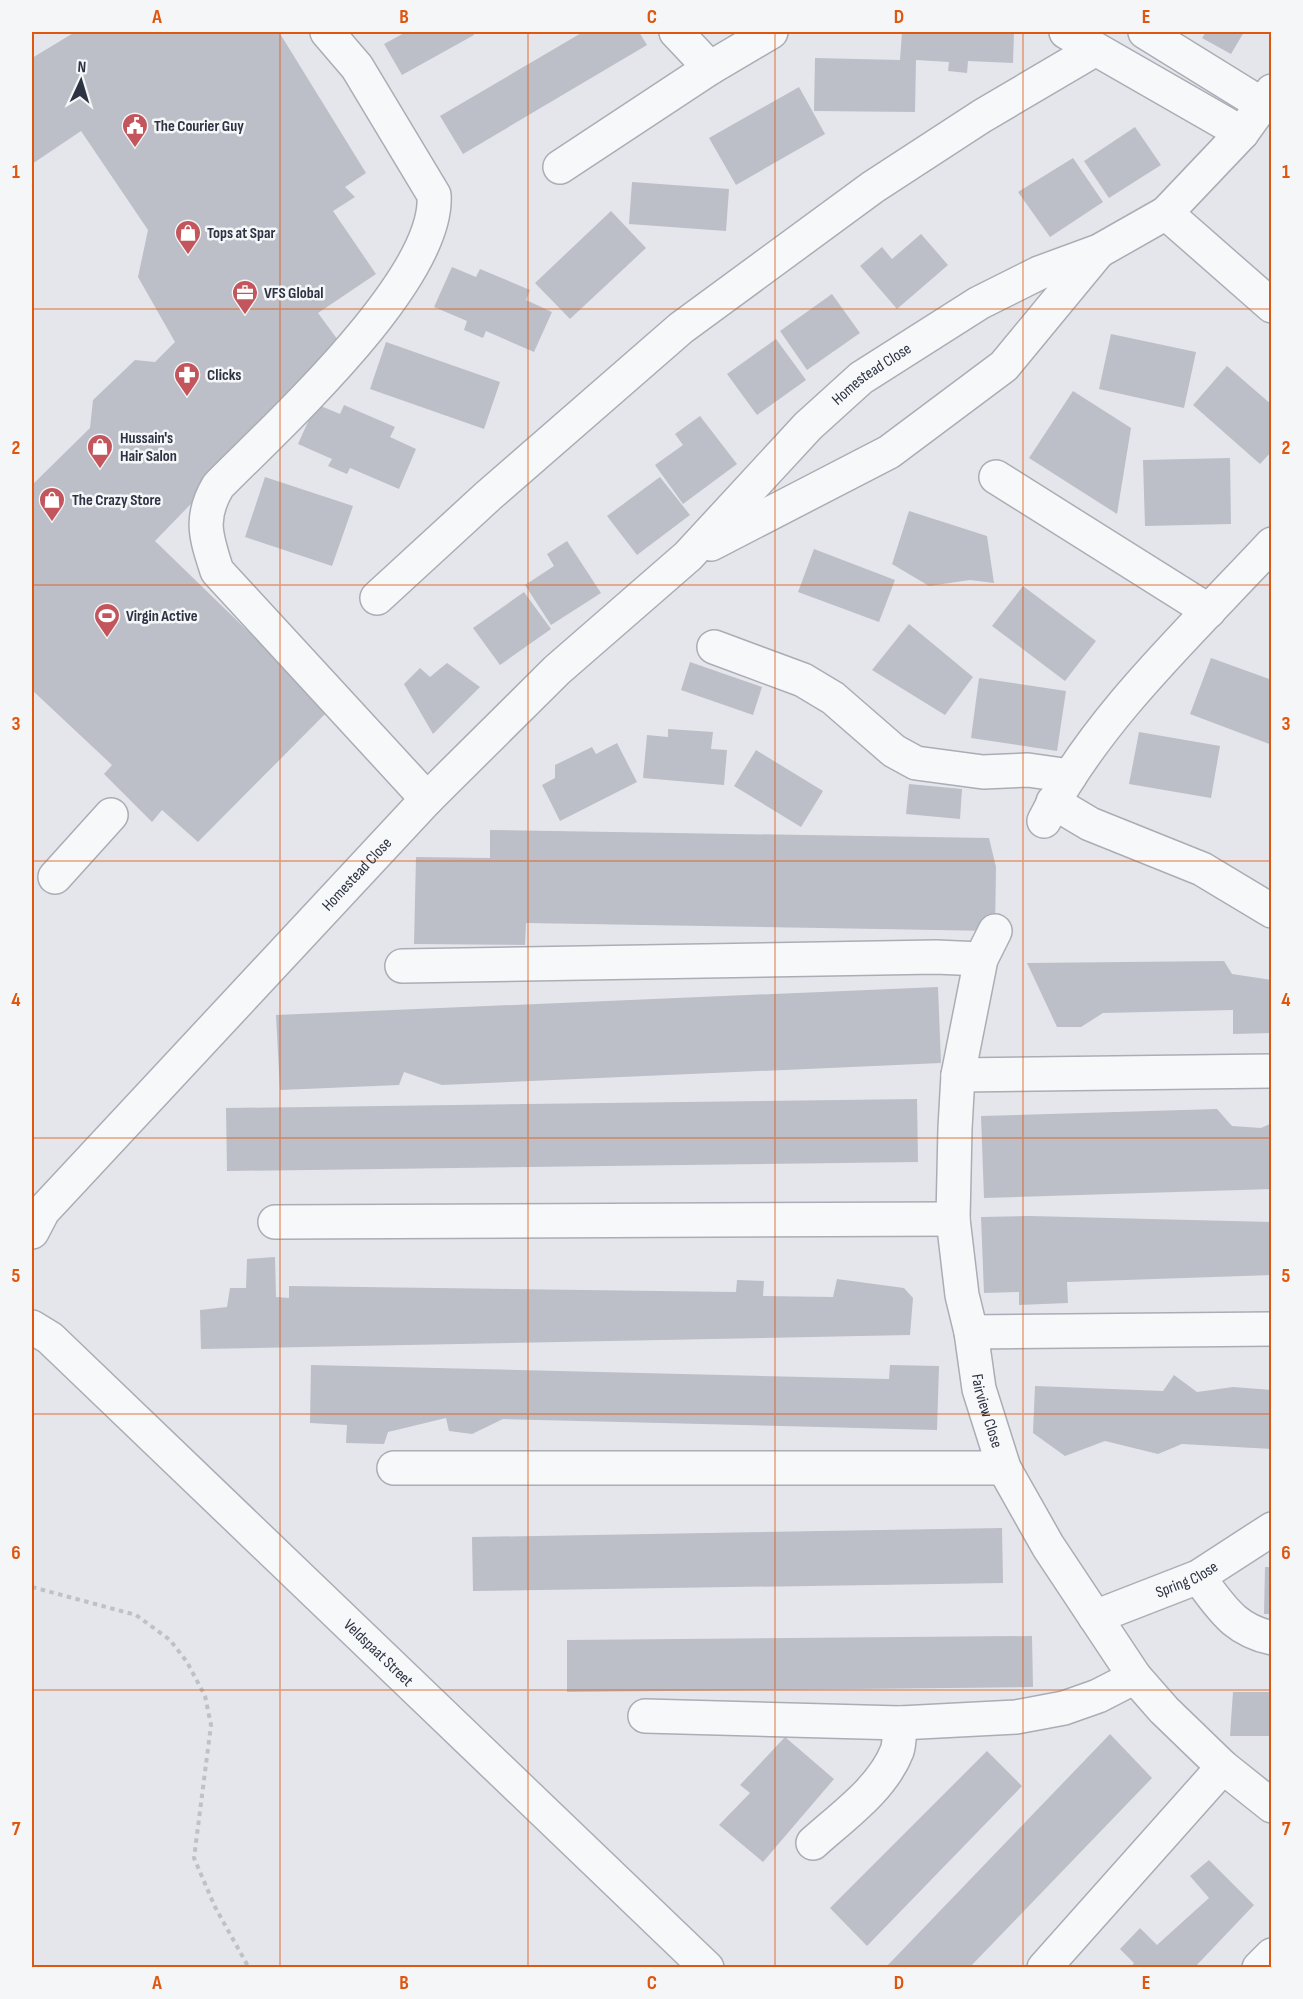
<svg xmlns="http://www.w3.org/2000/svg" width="1303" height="1999" font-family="'Sofia Sans Condensed',sans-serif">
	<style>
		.building { fill: #bcbfc7 }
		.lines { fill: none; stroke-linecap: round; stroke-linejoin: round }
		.minor-casing { stroke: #aaadb5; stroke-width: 36 }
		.path { stroke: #bec1c6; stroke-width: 4; stroke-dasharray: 4.5 4.5; stroke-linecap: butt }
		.minor { stroke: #f7f8fa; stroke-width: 33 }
		.grid { fill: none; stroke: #df570f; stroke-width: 1.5; stroke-opacity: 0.55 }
		.labels { text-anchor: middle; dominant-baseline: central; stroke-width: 5; stroke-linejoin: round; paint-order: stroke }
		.poi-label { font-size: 16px; font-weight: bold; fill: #2d3342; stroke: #f4f6f8; text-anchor: start }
		.street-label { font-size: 16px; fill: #2d3342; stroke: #f4f6f8 }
		.neatline { fill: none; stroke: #df570f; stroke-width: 2 }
		.grid-label { font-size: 20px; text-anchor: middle; font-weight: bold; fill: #df570f }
	</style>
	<rect width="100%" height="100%" fill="#e5e6eb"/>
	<path class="building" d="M75,32H279L366,173L345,187L355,197L333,211L376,274L318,313L343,347L155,541L329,710L198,842L162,810L152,822L104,774L112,765L32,690V485L90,428L93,400L135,360L155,362L175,342L138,277L148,230L81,131L32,164V58Z
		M406,32H473L474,35L402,75L384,44Z
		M583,32H639L647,45L463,154L440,116Z
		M902,32H1014L1013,63L968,61L967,73L948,71L949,62L916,60L915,112L814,111L815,58L900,60Z
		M1206,32H1244L1231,54L1202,38Z
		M799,87L825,134L736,185L709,138Z
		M1135,127L1161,165L1109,198L1084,161Z
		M1073,158L1103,202L1050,237L1018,192Z
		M632,182L729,189L726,231L629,224Z
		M611,211L646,248L570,319L535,283Z
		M921,234L948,265L897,309L860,266L882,247L892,259Z
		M452,267L476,277L480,269L530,290L526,300L552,312L534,352L486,331L483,338L464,330L467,321L434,307Z
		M832,294L860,333L807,370L780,331Z
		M1111,334L1196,352L1184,408L1099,389Z
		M776,339L806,380L757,415L727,374Z
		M386,342L500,382L484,429L370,389Z
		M1227,366L1272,405V451L1260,464L1193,405Z
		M1073,391L1131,428L1117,514L1029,458Z
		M316,404L340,414L344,405L395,427L390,437L416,449L399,489L350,468L347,474L328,466L332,459L298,444Z
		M700,416L737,464L683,504L655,465L683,445L675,434Z
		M1230,458L1231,524L1145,526L1143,460Z
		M265,477L353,506L332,566L245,537Z
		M660,477L690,515L637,555L607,516Z
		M909,511L987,536L994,583L970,580L929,586L892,564Z
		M567,541L601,593L551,625L525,585L554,566L547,554Z
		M814,549L895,580L879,622L798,592Z
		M1023,586L1096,641L1065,681L992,626Z
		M524,592L551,629L500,665L473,628Z
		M909,624L973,677L945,715L872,670Z
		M1211,658L1272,680V745L1190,714Z
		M690,662L762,687L753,715L681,690Z
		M447,663L480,687L433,734L404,684L420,668L430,677Z
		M979,678L1066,691L1057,751L971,738Z
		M668,729L713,732L711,749L727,750L724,785L643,778L647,735L668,737Z
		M1139,732L1220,746L1211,798L1129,784Z
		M617,743L637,782L560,821L542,785L555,778V765L592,747L596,754Z
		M756,750L823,791L801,827L734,786Z
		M909,784L962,789L960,819L906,814Z
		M490,830L989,838L996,867L995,931L526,923L525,945L414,944L416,857L490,858Z
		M1224,961L1232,974L1272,980V1033L1233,1034V1010L1103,1013L1081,1027H1057L1027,963Z
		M938,987L941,1063L442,1085L404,1072L399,1085L280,1090L276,1015Z
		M917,1099L918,1162L227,1171L226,1108Z
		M1217,1109L1232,1126L1261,1128L1272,1123V1189L984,1198L981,1116Z
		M1030,1216L1272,1222V1275L1067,1282L1068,1303L1019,1305V1292L984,1293L981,1217Z
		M275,1257L276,1297L289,1298V1286L736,1292L737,1280L764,1281L763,1296L833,1297L837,1279L904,1288L913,1298L910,1335L201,1349L200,1310L227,1307L230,1288H246L247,1259Z
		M311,1365L889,1379L890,1365L939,1366L937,1430L503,1419L472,1434L449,1431L446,1418L388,1432L384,1444L346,1443L347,1425L310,1423Z
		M1174,1375L1197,1392L1233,1387L1272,1390V1449L1182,1444L1158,1454L1105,1441L1065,1456L1033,1433L1035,1386L1163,1391Z
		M1002,1528L1003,1583L473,1591L472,1537Z
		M1265,1567H1272V1614H1264Z
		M1032,1636L1033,1687L567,1692V1640Z
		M1233,1692H1272V1736H1230Z
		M1110,1734L1152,1778L969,1968L887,1966Z
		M785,1737L834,1779L763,1862L719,1825L750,1793L740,1785Z
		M987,1751L1022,1786L867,1946L830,1908Z
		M1209,1860L1254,1905L1194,1968H1130L1134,1963L1120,1949L1140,1928L1157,1945L1209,1898L1190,1876Z"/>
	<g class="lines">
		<defs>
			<g id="minor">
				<path d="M327,32L357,67L434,195C440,279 276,427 218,486C199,518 206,537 217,571L427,799"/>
				<path d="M676,32L710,68"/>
				<path d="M1066,32L1242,133"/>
				<path d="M1145,32L1263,105"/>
				<path d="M560,167L710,68L771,32"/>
				<path d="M1166,213L1272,306"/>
				<path d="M996,477L1209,611"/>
				<path d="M711,544L889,452L1004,366L1098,252"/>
				<path d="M377,598L488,496L681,328L873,187L982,116L1094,50"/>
				<path d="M714,647L803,680L833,698L894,751L916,763L983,772L1028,770L1070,776"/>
				<path d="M1053,802L1090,824L1202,869L1272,911"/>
				<path d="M1044,821C1095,719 1194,628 1272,544"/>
				<path d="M55,877L111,815"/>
				<path id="s1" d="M995,931L981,959L958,1075L955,1128L953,1219L962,1295L971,1332L979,1389L1004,1468L1048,1546L1135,1677L1164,1710L1223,1767L1272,1806"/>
				<path d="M402,966L936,957L981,959"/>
				<path d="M958,1075L1272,1071"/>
				<path d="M275,1222L953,1219"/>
				<path id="s2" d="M32,1232L43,1211L427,799L557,670L688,556L808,426L861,378L979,303L1039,273L1099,251L1166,213L1242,133L1272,91"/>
				<path id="s3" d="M32,1327L50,1338L707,1968"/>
				<path d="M971,1332L1272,1329"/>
				<path d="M394,1468H1004"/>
				<path d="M1198,1577C1222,1607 1232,1629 1272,1638"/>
				<path id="s4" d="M1095,1617L1198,1577L1272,1529"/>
				<path d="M645,1716L900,1723L1016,1717L1064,1708L1098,1696L1135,1677"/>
				<path d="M813,1843C843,1816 882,1789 897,1751C900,1742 899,1732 900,1723"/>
				<path d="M1044,1968L1223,1767"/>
				<path d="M1259,1968L1272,1955"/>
			</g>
		</defs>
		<use href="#minor" class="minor-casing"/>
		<path class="path" d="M32,1587L136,1615L170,1640L187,1662L205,1696L211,1725L194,1858L215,1907L249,1968"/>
		<use href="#minor" class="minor"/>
	</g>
	<path class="grid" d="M280,32V1968M528,32V1968M775,32V1968M1023,32V1968M32,309H1272M32,585H1272M32,861H1272M32,1138H1272M32,1414H1272M32,1690H1272"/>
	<defs>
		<symbol id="civic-pin" viewBox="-11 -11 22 30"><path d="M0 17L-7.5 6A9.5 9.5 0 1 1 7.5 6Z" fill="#c3565c" stroke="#f4f6f8"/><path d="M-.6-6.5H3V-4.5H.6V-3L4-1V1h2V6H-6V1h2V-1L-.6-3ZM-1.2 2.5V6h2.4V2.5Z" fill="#fff"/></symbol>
		<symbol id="shop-pin" viewBox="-11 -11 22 30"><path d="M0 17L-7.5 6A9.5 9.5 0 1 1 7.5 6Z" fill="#c3565c" stroke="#f4f6f8"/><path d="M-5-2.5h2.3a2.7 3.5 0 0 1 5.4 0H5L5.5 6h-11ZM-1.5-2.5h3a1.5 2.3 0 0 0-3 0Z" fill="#fff"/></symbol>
		<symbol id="office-pin" viewBox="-11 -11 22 30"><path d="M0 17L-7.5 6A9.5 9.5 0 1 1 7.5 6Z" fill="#c3565c" stroke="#f4f6f8"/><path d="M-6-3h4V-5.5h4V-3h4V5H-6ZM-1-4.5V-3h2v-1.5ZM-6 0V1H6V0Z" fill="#fff"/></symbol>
		<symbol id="pharmacy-pin" viewBox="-11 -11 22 30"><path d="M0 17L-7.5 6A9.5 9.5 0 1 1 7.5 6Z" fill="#c3565c" stroke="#f4f6f8"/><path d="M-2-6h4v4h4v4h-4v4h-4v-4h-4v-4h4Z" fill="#fff"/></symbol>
		<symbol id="stadium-pin" viewBox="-11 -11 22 30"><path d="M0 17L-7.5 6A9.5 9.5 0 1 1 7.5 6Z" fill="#c3565c" stroke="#f4f6f8"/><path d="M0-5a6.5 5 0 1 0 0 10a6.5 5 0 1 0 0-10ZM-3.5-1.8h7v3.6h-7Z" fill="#fff"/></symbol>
	</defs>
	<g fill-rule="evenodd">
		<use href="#civic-pin" x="120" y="111" width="30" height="40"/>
		<use href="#shop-pin" x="173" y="218" width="30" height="40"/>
		<use href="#office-pin" x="230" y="278" width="30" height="40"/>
		<use href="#pharmacy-pin" x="172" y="360" width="30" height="40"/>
		<use href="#shop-pin" x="85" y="432" width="30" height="40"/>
		<use href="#shop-pin" x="37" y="485" width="30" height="40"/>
		<use href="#stadium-pin" x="92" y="601" width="30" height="40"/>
	</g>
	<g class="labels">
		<g class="poi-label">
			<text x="154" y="126">The Courier Guy</text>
			<text x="207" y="233">Tops at Spar</text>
			<text x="264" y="293">VFS Global</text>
			<text x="207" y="375">Clicks</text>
			<text x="120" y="438">Hussain's<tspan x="120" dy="18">Hair Salon</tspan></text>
			<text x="72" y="500">The Crazy Store</text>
			<text x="126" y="616">Virgin Active</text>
		</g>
		<g class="street-label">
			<text stroke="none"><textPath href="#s2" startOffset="1203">Homestead Close</textPath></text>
			<text stroke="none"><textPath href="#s2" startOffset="484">Homestead Close</textPath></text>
			<text stroke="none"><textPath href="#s1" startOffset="489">Fairview Close</textPath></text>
			<text stroke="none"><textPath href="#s4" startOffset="99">Spring Close</textPath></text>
			<text stroke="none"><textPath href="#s3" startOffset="476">Veldspaat Street</textPath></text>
		</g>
	</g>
	<rect width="1303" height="1999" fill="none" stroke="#f4f6f8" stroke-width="66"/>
	<g transform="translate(81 81) rotate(4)" stroke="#f4f6f8" stroke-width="4.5" paint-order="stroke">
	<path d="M0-4.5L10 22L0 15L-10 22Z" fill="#2d3342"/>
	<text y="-9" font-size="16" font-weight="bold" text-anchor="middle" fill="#2d3342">N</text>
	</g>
	<rect x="33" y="33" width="1237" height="1933" class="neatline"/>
	<g class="grid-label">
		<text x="157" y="23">A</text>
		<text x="404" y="23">B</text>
		<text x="652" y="23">C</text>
		<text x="899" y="23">D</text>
		<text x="1146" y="23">E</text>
		<text x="16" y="178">1</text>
		<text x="1286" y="178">1</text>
		<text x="16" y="454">2</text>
		<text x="1286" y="454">2</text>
		<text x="16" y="730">3</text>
		<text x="1286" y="730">3</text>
		<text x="16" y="1006">4</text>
		<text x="1286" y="1006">4</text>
		<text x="16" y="1282">5</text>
		<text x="1286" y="1282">5</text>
		<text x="16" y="1559">6</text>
		<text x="1286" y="1559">6</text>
		<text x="16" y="1835">7</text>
		<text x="1286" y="1835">7</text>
		<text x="157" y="1989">A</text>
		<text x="404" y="1989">B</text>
		<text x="652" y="1989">C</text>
		<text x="899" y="1989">D</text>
		<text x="1146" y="1989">E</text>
	</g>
</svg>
